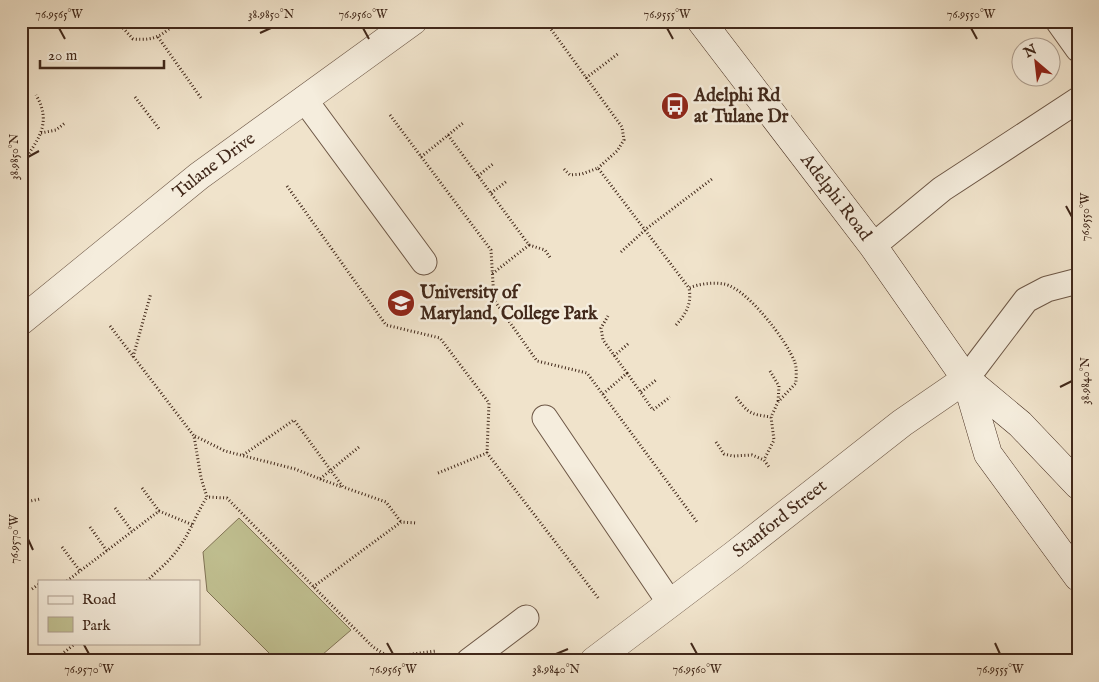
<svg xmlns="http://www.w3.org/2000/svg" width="1099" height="682" font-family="'IM FELL English',serif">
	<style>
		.green { fill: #c1c192; stroke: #817456 }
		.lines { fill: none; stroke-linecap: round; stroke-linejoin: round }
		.lane-casing { stroke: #6d5746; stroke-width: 27 }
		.street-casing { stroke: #6d5746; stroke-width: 29 }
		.secondary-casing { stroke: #41281a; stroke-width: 29 }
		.path { stroke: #41281a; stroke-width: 3; stroke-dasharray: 1 2.5; stroke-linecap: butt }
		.lane { stroke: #f5eddd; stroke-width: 25 }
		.street { stroke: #f5eddd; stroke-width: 28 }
		.secondary { stroke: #f5eddd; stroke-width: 28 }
		.ticks { fill: none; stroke: #41281a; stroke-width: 2 }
		.labels { text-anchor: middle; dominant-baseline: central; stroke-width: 5; stroke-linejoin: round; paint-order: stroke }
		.poi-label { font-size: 18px; font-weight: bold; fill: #41281a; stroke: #f5eddd; text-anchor: start }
		.street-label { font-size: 18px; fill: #41281a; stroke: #f5eddd }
		.neatline { fill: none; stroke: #41281a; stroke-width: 2 }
		.ticks-label { font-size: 12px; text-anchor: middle; fill: #41281a }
	</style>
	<rect width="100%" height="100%" fill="#f0e3cb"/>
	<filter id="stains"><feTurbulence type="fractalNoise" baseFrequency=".004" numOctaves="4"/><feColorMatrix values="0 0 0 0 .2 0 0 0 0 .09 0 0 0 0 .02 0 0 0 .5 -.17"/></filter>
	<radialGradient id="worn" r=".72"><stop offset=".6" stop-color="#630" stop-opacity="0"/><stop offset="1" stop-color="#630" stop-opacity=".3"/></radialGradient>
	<path class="green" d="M239,518L351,630L315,661H277L207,591L203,552Z"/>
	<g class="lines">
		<defs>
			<path id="lane" d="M1058,21L1078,49
				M304,99L424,262
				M873,246L942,189L1078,100
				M966,379L1026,300L1047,289L1078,281
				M545,418L670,603
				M469,661L526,618"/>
			<g id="street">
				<path id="s1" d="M21,321L199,176L413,21"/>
				<path id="s2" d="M594,661L734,555L902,423L966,379"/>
			</g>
			<g id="secondary">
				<path id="s3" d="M701,21L873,246L966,379L1020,424L1078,485"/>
				<path d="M966,379L988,454L1078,577"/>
			</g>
		</defs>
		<use href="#lane" class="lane-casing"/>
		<use href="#street" class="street-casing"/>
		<use href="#secondary" class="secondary-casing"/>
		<path class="path" d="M545,21L622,127L624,140L617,151L598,168
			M123,28L133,39C157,41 161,35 179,21
			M158,37L201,98
			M586,78L619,53
			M135,97L160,130
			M390,115L491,250L494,300L537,361L587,373L697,522
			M41,133L56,130L65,123
			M448,135L529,245L492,274
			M421,157L463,123
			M21,165C37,141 53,124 36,95
			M564,169L570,175L582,174L598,168L689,288C699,284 712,282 724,284C747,288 788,342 795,363C797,369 796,377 796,383L778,402L771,417L774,440L764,460L769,467
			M478,176L494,163
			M287,186L386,325L440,338L489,403L487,453
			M491,193L507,181
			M529,245L545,250L551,259
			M621,252L646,229L712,179
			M676,325C686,314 692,303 689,288
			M110,326L194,436L201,478L207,497L227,498L349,623L373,647L389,657L436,651
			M614,356L629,343
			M133,357L151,293
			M770,371L779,386L778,402
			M627,373L653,410L670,397
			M641,392L656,380
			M603,394L627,373L603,340L601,328L608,316
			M736,397C749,414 750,414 771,417
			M195,436L225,451L295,469L320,479L359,447
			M716,442L724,454L733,456L752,455L764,460
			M243,455L294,420L343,487L386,502L401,522
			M438,473L487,453L599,599
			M320,479L342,487
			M142,488L159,511
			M21,503L40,499
			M115,508L132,531
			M90,527L107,551
			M62,547L80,571
			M67,581L159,511L193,525
			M147,581C157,571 170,561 178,549C190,533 196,514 207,497
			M313,587L401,522L417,523
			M32,589L39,584
			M53,661L76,643"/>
		<use href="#lane" class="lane"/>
		<use href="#street" class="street"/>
		<use href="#secondary" class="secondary"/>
	</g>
	<path class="ticks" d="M59,28L65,39M363,28L369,39M667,28L673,39M971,28L977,39M260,33L271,28M28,157L39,151M1066,206L1072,217M1060,387L1072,381M28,539L33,550M83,643L89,654M387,643L393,654M691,643L697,654M995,643L1000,654M556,654L568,649"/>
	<defs>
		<symbol id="bus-disc" viewBox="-11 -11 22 22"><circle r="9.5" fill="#8f2418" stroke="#f5eddd"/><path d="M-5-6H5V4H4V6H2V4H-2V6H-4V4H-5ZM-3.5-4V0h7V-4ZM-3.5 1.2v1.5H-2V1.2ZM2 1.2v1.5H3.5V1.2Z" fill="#fff"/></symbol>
		<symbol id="university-disc" viewBox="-11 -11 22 22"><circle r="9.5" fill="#8f2418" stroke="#f5eddd"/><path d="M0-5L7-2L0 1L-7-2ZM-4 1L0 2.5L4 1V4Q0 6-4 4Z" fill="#fff"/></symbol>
	</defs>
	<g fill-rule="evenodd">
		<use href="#bus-disc" x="659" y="90" width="32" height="32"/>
		<use href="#university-disc" x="385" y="287" width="32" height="32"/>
	</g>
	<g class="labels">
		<g class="poi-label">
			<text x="694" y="96">Adelphi Rd<tspan x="694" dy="21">at Tulane Dr</tspan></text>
			<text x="420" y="293">University of<tspan x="420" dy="21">Maryland, College Park</tspan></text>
		</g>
		<g class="street-label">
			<text stroke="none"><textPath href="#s1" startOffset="248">Tulane Drive</textPath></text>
			<text stroke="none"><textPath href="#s3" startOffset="222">Adelphi Road</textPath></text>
			<text stroke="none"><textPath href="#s2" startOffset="234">Stanford Street</textPath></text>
		</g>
	</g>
	<rect width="1099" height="682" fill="none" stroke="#f0e3cb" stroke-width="55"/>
	<rect x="38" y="580" width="162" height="65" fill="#f5eddd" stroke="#ad9e8f"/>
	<rect x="48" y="596" width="25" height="8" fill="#f5eddd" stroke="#ad9e8f"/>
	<text x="82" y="604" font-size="15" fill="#41281a">Road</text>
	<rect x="48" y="617" width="25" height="15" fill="#c1c192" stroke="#ad9e8f"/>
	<text x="82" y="630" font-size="15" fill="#41281a">Park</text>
	<g transform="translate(1036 62) rotate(332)"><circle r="24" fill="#f5eddd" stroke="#ad9e8f"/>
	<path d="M0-4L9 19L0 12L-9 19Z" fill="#8f2418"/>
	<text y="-8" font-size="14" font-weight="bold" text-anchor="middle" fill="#41281a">N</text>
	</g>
	<path d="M40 60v8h124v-8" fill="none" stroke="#41281a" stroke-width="2.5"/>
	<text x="48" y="60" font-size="15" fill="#41281a" stroke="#f5eddd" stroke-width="4" paint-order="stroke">20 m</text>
	<rect x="28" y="28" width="1044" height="626" class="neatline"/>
	<g class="ticks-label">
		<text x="59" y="18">76.9565°W</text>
		<text x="271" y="18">38.9850°N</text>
		<text x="363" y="18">76.9560°W</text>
		<text x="667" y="18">76.9555°W</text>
		<text x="971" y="18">76.9550°W</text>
		<text transform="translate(14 157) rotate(-90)" y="4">38.9850°N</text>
		<text transform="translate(1085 217) rotate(-90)" y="4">76.9550°W</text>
		<text transform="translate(1085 381) rotate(-90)" y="4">38.9840°N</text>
		<text transform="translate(14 539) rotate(-90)" y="4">76.9570°W</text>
		<text x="89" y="673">76.9570°W</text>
		<text x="393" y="673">76.9565°W</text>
		<text x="556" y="673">38.9840°N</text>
		<text x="697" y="673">76.9560°W</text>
		<text x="1000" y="673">76.9555°W</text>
	</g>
	<rect width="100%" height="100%" filter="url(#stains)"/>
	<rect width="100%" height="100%" fill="url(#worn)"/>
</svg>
